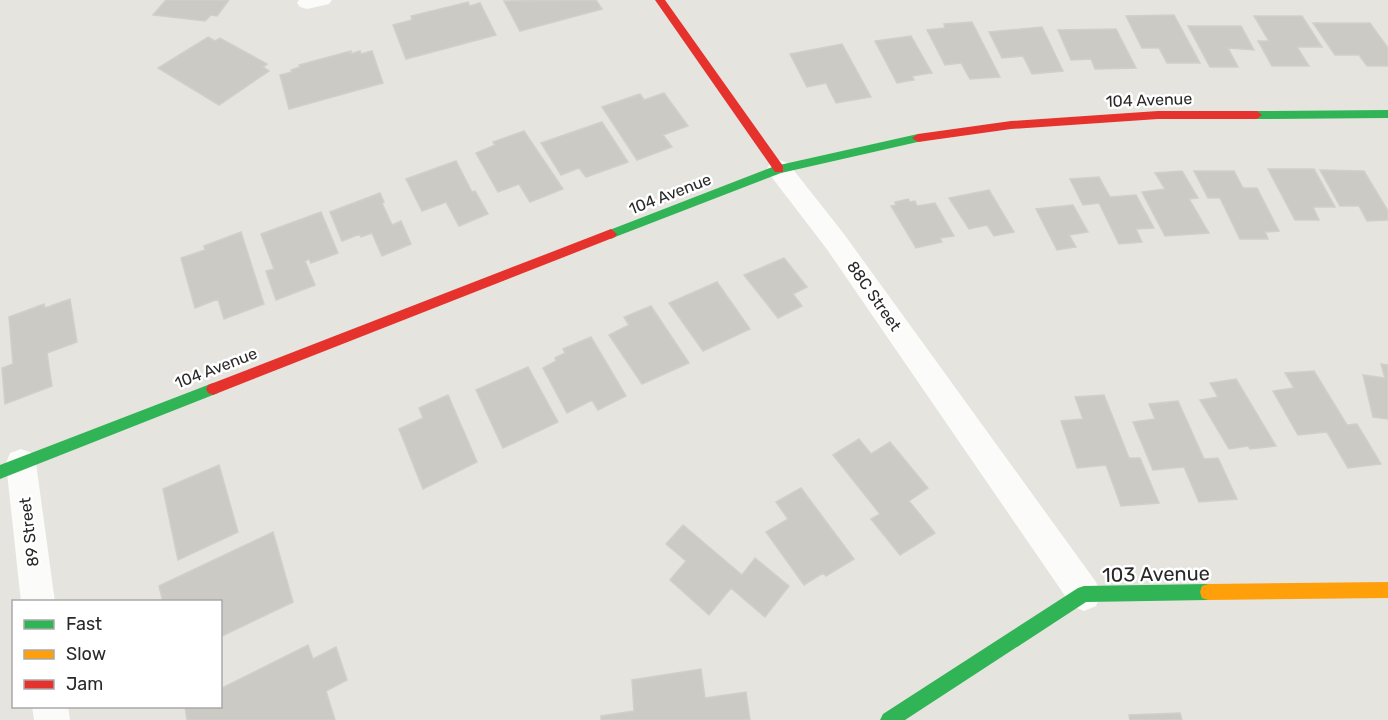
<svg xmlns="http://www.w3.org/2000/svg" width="1388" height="720" font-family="Rubik,sans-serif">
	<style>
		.building { fill: #cbcac5; stroke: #d1cfca; stroke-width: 1.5 }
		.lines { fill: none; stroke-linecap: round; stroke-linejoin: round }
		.street { fill: #fbfbfa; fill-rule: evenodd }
		.fast { fill: #30b455; fill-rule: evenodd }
		.slow { fill: #ff9f0a; fill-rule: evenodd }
		.jam { fill: #e5322d; fill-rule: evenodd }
		.labels { text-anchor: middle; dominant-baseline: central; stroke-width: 5; stroke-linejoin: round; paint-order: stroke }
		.street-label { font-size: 16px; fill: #292929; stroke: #fff }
		.near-street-label { font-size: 20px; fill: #292929; stroke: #fff }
	</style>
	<rect width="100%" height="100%" fill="#e6e4de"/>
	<path class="building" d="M166,0H229L217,16L211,15L205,21L153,15Z
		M596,0L602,9L520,31L504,1Z
		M468,2L470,6L480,3L496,35L406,59L393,25L412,20L411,16Z
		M1174,15L1200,63H1167L1159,48H1142L1126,16Z
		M1254,16H1302L1322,47H1297L1309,66H1272L1258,41H1269Z
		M972,22L1000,77L970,79L961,63L945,65L927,30L945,28L944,24Z
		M1313,23H1370L1388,48V66H1367L1359,55H1335Z
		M1188,26H1241L1254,50L1228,48L1238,67H1210Z
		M1042,27L1063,71L1032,74L1023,56L1002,58L989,32Z
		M1116,29L1136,68L1095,69L1091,59L1071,60L1058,30Z
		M911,36L932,73L912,76L914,80L897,83L875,41Z
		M208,37L215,41L220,38L267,64L263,67L269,71L219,105L158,68Z
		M842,44L871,97L836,103L826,83L807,87L790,54Z
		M351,51V54L360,51L361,54L372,51L383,83L289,109L280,75L292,72L291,70L300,67L299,65Z
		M664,93L688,126L663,135L672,147L637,160L602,107L640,94L644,100Z
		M602,122L628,162L586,177L579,168L561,175L541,143Z
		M524,131L563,189L530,202L519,184L498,192L476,153L495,145L493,142Z
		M456,161L472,192L475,191L488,214L459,226L446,202L422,211L406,179Z
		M1268,169H1314L1335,207H1313L1319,220H1295Z
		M1320,170L1364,171L1388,211V220L1367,221L1359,206H1340Z
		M1182,171L1198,198L1189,199L1209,233L1165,236L1142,192L1165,189L1155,173Z
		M1194,171H1234L1243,188H1257L1279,231L1265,232L1268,239H1240L1220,198H1208Z
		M1099,177L1110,197L1136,195L1154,228L1136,229L1142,242L1119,244L1099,203L1083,205L1070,179Z
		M989,190L1014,232L994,236L987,225L969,229L949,198Z
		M380,193L384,202L382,203L392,225L401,221L411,244L382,256L372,233L361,237L360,234L342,241L330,212Z
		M908,199L910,202L915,201L917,206L935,203L954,236L940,238L942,242L916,248L891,206L896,205L895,202Z
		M1073,205L1088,232L1069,235L1076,247L1057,250L1036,209Z
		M321,212L338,253L311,263L309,259L305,261L315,285L276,300L266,271L274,269L261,234Z
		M241,232L264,304L224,319L218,299L195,308L181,258L205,250L204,246Z
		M784,258L807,287L793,294L802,306L778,318L744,275Z
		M717,282L750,329L703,351L669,303Z
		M70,299L77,342L47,353L52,386L5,404L2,368L13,364L9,317L44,304L45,308Z
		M651,306L689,363L642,384L609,335L629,325L624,317Z
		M591,337L626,396L598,410L592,400L567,413L543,368L556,361L555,358L565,353L563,349Z
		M1381,364L1388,365V419L1373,417L1363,375L1385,378Z
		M528,367L558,422L503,448L476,390Z
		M1314,371L1347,425L1357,424L1381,464L1348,468L1327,432L1298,435L1273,391L1294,388L1285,373Z
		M1236,379L1276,446L1250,449L1248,446L1229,449L1200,400L1218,397L1210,383Z
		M448,395L477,462L423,489L399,429L423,418L419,408Z
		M1104,395L1129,458H1140L1159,503L1121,506L1106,465L1077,468L1061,421L1083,419L1075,397Z
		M1178,401L1204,459L1218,458L1237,499L1199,502L1184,467L1153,470L1133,422L1155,419L1149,404Z
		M859,439L871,454L890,442L928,488L909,501L935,533L900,555L871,519L880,514L833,455Z
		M219,465L238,532L178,560L163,489Z
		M801,488L854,559L826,576L823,573L804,585L766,532L788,519L776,502Z
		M683,525L742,575L755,558L789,586L765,617L731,588L709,615L670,580L686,561L666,544Z
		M273,532L293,602L220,637V602H163L159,586Z
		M308,645L313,659L336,647L347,680L326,691L335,720H187L185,707L220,706V689Z
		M701,669L705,698L746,692L750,720H601V716L634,711L632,680Z
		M1180,713L1182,720H1130L1129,715Z"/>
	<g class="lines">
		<path class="street" d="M299,0H332L329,4L307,9L300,7L297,3Z
			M779,160L788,163L844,234L1096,582L1101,594L1096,606L1084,611L1072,606L826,248L770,175L767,169L770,163Z
			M21,449L32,453L36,463L55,602H21L6,463L10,453Z
			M32,706H68L70,720H34Z"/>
		<path class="fast" d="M1388,110V118L1257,119L1252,115L1257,111Z
			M918,134L924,138L922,141L781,173L615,237L611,239L605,234L607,231L775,166Z
			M213,383L218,385L220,389L218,393L0,479V465Z
			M1208,584L1214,586L1216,592L1214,598L1208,600L1086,602L905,720H880L883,714L1078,588L1084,586Z"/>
		<path class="slow" d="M1388,582V598L1208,600L1202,598L1200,592L1202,586L1208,584Z"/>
		<path class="jam" d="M655,0H665L783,166V172H775Z
			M1158,111H1257L1262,115L1257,119H1158L1011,129L918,142L912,138L918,134L1011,121Z
			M611,229L617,234L615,237L218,393L213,395L208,393L206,389L208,385Z"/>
	</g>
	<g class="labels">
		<g class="street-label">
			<text transform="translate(1149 100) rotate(-2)">104 Avenue</text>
			<text transform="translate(670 194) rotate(-21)">104 Avenue</text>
			<text transform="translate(874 296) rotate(55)">88C Street</text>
			<text transform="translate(216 368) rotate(-21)">104 Avenue</text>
			<text transform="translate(29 532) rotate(-97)">89 Street</text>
		</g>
		<g class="near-street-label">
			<text transform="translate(1156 574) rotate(-1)">103 Avenue</text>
		</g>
	</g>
	<rect x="12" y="600" width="210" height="108" fill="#ffffff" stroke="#a9a9a9" stroke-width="1.5"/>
	<rect x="24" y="620" width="30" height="9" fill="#30b455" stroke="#a9a9a9" stroke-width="1.5"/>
	<text x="66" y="630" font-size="18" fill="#292929">Fast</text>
	<rect x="24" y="650" width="30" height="9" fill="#ff9f0a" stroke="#a9a9a9" stroke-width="1.5"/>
	<text x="66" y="660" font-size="18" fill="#292929">Slow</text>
	<rect x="24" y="680" width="30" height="9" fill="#e5322d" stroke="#a9a9a9" stroke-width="1.5"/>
	<text x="66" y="690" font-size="18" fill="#292929">Jam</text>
</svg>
